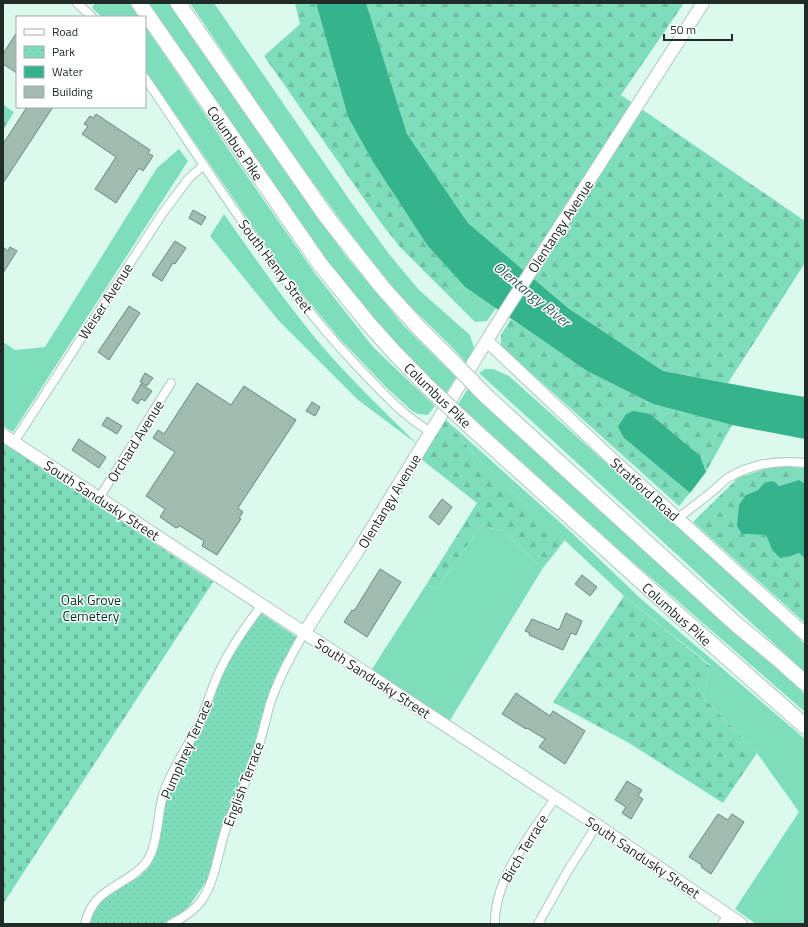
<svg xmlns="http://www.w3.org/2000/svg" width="808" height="927" font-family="'Titillium Web',sans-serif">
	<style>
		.grass { fill: #7edeba }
		.forest { fill: url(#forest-firs) }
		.cemetery { fill: url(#cemetery-stones) }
		.park { fill: url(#park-dots) }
		.water { fill: #34b38c }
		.building { fill: #a0bcb0; stroke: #6e887d }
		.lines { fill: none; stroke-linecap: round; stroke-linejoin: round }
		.street-casing { stroke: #adc9bd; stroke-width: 10 }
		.secondary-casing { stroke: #adc9bd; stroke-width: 14 }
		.highway-casing { stroke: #adc9bd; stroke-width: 17 }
		.street { stroke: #fff; stroke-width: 8 }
		.secondary { stroke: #fff; stroke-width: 12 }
		.highway { stroke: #fff; stroke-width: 15 }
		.highway-bridge-casing { stroke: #adc9bd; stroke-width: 17; stroke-linecap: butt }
		.highway-bridge { stroke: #fff; stroke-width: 15 }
		.labels { text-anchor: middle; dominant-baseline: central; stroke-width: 3; stroke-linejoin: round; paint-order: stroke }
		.street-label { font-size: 14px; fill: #212c28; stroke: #fff }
		.park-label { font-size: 14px; fill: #003627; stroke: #fff }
		.water-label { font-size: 15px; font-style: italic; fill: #2d5e4d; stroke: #fff }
	</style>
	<defs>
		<pattern id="forest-firs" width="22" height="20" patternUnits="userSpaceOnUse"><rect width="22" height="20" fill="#7edeba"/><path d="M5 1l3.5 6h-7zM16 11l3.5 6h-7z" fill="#6dbfa0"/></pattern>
		<pattern id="cemetery-stones" width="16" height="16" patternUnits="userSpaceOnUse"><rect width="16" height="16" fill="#7edeba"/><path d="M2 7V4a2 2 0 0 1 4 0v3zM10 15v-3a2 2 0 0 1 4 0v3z" fill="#6dbfa0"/></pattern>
		<pattern id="park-dots" width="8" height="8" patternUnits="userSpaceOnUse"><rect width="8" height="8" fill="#7edeba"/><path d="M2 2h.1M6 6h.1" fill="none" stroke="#6dbfa0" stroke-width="1.8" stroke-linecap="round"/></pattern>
	</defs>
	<rect width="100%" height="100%" fill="#dcf9ed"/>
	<path class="grass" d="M95,3H129L139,17H102L92,8Z
		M148,3H169L290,179L345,255L404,326L456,377L446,393L416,365L375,321L336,276Z
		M190,3H214L351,202L389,254L419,290L470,335L474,348L466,363C444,336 415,314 393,287C319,197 255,99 190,3Z
		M145,26L231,153L314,272L373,347L435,406L428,415L418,414L411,410L387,388L340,339L284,272L145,70Z
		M179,149L188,161L13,432L3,426V342L15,350L45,347L157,168Z
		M224,214C254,257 283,299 316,339C347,376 383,410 417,444L358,400L279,321L210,236Z
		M465,287L496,308L487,321L475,322L445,292Z
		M485,369H493L509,376L726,570L805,644V672L479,373Z
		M469,387L663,566L805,694V712L626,556L458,404Z
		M446,420L573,534L640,598L805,739V924H756L735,909L799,812L757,753L703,697L710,665L624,596L477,458Z
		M481,526L503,531L543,568L449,722L372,669L426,585L437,589Z"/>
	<path class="forest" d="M295,3H316L348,117L373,162L427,245L465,287L445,292L400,247L381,223L264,56L300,24Z
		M366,3H684L621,95L805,221V263L728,383L663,371L568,308L468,223L407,134Z
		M3,105L14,112L3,130Z
		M511,319L587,371L653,404L732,425L706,472L700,456L624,438L690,493L679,506L501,346V335Z
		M446,420L477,458L565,540L543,568L503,531L481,526L437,589L426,585L477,503L421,459Z
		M774,466L805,468V483L799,480L779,486L764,483L758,490L746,495L742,534L766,535L772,550L791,556L799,553L805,557V623L693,522L738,478Z
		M624,596L710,666L703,697L757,753L723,803L629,743L553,702Z"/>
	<path class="cemetery" d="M3,443L213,582L3,904Z"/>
	<path class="park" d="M259,612L298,638L275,678L250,760L236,793L218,842L208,879L187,909L164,924H89L91,913L104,897L140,876L151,863L157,846L163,800L222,672L247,628Z"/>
	<path class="water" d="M316,3H366L407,134L468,223L568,308L663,371L769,391L805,397V439L732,425L653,404L587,371L465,287L427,245L373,162L348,117Z
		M634,411L650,414L700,456L706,472L690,493L624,438L618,427L626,414Z
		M799,480L805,483V558L799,553L791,556L780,558L772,550L766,535L742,534L737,526L739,505L746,495L758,490L764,483L772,481L779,486Z"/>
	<path class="building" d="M17,32V73L3,64V54Z
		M27,107H53L3,183V144Z
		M96,114L150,150L148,153L153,156L143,171L139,168L116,203L95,189L116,157L82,134L88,126L84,124L90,116L93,118Z
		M193,210L206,217L201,225L189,218Z
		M175,241L186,248L175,264L173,263L162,281L152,275Z
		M3,247L8,251L10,247L17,251L3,273Z
		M129,306L140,313L109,360L98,352Z
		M145,373L153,378L147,386L140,382Z
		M197,383L231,405L244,386L296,420L238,508L243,512L239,518L241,519L217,555L202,546L204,541L180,526L176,528L160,517L165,509L146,496L175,452L153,438L158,430L164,434Z
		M141,384L152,391L145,401L141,399L138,404L132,400Z
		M312,402L320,407L315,416L306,411Z
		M107,417L122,426L117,434L102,425Z
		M79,439L106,457L99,468L72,450Z
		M442,499L452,507L439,525L429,517Z
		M380,569L401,582L367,637L344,622L352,610L354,611Z
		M582,575L597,587L590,596L575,584Z
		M566,613L582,621L576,635L571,633L563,650L529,635L530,633L525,631L532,619L559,630Z
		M516,693L550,716L553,711L585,731L565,764L539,747L545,739L527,728L526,729L502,714Z
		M627,781L642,790L638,796L643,799L631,819L622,813L626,807L615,800Z
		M718,814L728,820L732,814L744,822L711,874L701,867L702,865L689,857Z"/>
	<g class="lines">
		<defs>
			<path id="street" d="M77,3L92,17
				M145,78C213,177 276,281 359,368C381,391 403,416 431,432
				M14,442L162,214L189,178L204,165
				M99,498L171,383
				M678,518C690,509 702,500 714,490C719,486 723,481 728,478C751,464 779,460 805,463
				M85,924C92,895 109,891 131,876C136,872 141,869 145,864C160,845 156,812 165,789C174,765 189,745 200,722C206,707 211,691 217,677C228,651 245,627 262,605
				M171,924C183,918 194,911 202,900C216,879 218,851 226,828C234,807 244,787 252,766C260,746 264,725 270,704C278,679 291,656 304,633
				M495,924C494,878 531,835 555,798
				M538,924L567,872L597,825
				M722,924L728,916"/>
			<path id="secondary" d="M487,341L609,456L805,634
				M3,435L591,821L741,924
				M304,633L359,549L497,324L703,3"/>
			<g id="highway">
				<path id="s1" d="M139,3L320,264L368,323L394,352L427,386"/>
				<path d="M178,3L326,216L382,287L419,328L450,359"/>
				<path d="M486,396L737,625L777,658L805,683"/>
				<path id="s2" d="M474,430L672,609L805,726"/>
			</g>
		</defs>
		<use href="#street" class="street-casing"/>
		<use href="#secondary" class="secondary-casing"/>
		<use href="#highway" class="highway-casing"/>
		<use href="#street" class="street"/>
		<use href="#secondary" class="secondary"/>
		<use href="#highway" class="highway"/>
		<defs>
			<path id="highway-bridge" d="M450,359L486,396
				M427,386L474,430"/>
		</defs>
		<use href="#highway-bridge" class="highway-bridge-casing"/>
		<use href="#highway-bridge" class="highway-bridge"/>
	</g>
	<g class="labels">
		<g class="street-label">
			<text stroke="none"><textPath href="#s1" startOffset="170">Columbus Pike</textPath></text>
			<text transform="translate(560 226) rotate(-57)">Olentangy Avenue</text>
			<text transform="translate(276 266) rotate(53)">South Henry Street</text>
			<text transform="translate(105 301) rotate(-57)">Weiser Avenue</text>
			<text transform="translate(438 395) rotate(44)">Columbus Pike</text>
			<text transform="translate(135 441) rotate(-58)">Orchard Avenue</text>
			<text transform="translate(645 489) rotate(42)">Stratford Road</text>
			<text transform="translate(102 500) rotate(33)">South Sandusky Street</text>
			<text transform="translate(389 501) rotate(-59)">Olentangy Avenue</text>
			<text stroke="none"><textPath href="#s2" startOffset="274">Columbus Pike</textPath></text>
			<text transform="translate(373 678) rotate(33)">South Sandusky Street</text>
			<text transform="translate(186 749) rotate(-66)">Pumphrey Terrace</text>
			<text transform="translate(243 784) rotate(-69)">English Terrace</text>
			<text transform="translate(524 848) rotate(-59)">Birch Terrace</text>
			<text transform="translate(643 857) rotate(34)">South Sandusky Street</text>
		</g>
		<g class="park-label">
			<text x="91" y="599">Oak Grove<tspan x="91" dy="16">Cemetery</tspan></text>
		</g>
		<g class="water-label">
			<text transform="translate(532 294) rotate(39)">Olentangy River</text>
		</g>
	</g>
	<rect width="808" height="927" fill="none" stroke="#212c28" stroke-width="8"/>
	<rect x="16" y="16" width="130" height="92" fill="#ffffff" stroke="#a6aba9"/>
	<rect x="24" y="29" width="20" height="6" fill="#ffffff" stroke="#a6aba9"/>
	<text x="52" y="36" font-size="12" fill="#212c28">Road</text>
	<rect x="24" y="46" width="20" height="12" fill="url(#park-dots)" stroke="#a6aba9"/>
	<text x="52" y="56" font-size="12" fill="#212c28">Park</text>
	<rect x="24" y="66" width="20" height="12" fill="#34b38c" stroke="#a6aba9"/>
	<text x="52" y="76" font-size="12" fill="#212c28">Water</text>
	<rect x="24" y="86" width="20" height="12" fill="#a0bcb0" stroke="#a6aba9"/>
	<text x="52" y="96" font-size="12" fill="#212c28">Building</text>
	<path d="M664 34v6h68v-6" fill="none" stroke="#212c28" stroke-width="2"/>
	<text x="670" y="34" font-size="12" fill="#212c28" stroke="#ffffff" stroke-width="3" paint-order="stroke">50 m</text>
</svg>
